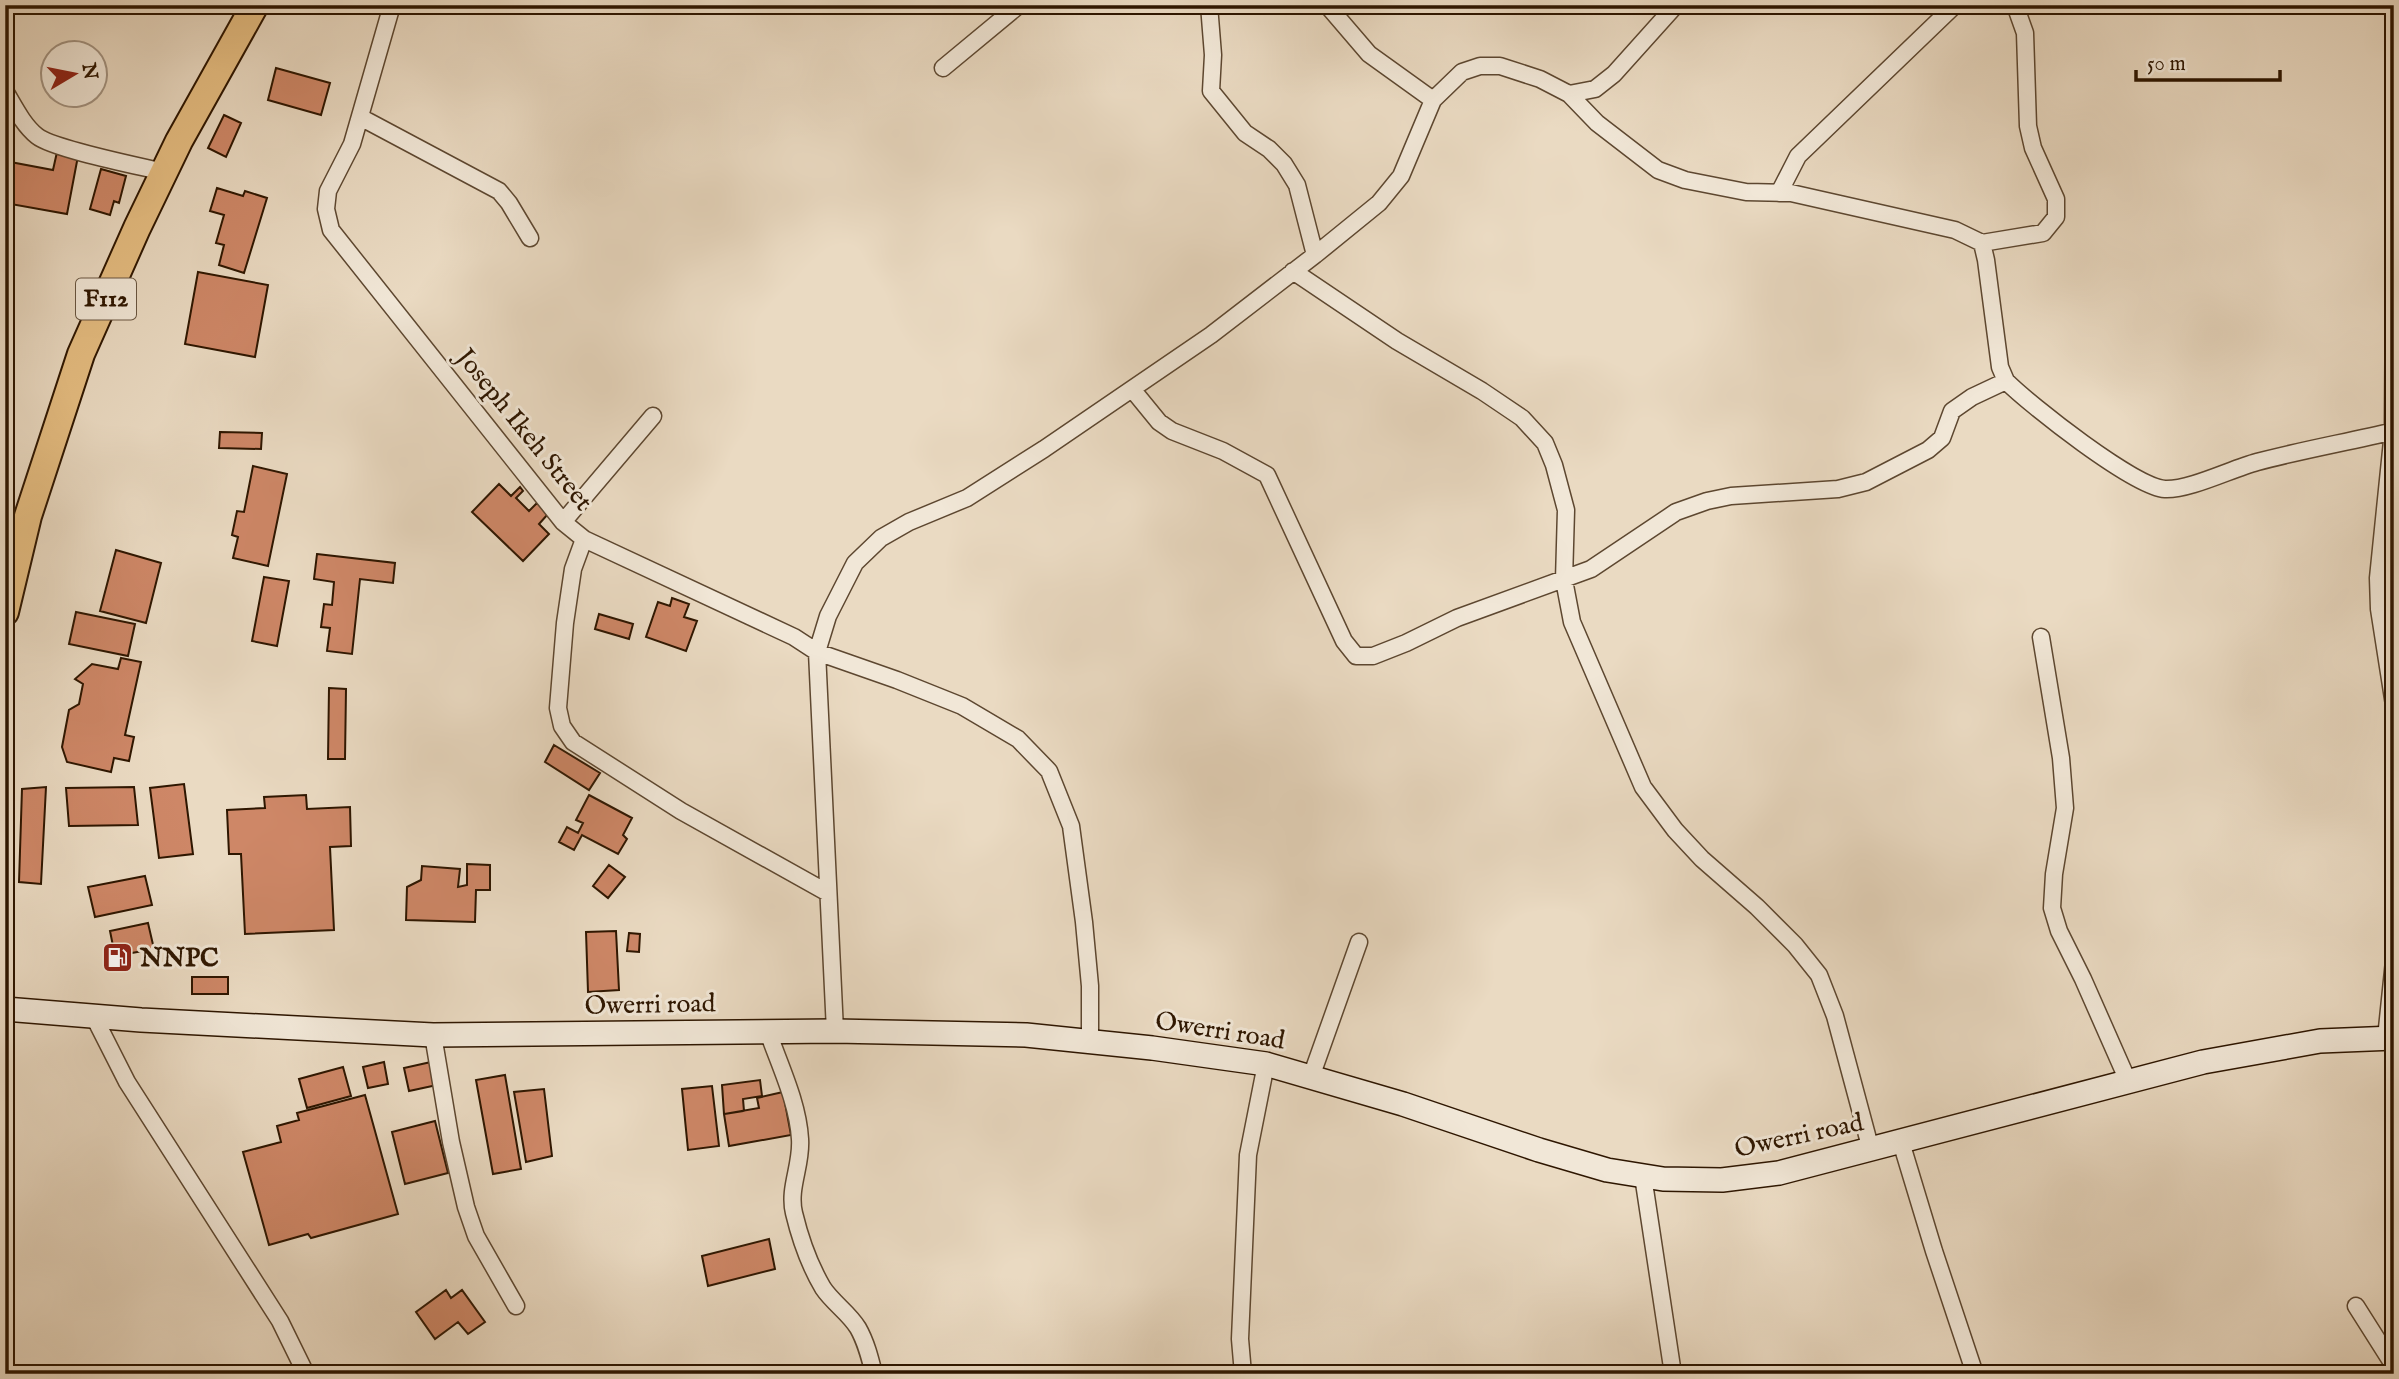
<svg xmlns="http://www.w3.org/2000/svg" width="2399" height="1379" font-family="'IM FELL English',serif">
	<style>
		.building { fill: #ce8767; stroke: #2e1600; stroke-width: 2 }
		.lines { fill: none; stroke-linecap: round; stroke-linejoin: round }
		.street-casing { stroke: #5d4730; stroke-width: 19 }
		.secondary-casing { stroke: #2e1600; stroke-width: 26 }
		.primary-casing { stroke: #2e1600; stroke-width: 30 }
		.street { stroke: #f1e7d7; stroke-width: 16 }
		.secondary { stroke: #f1e7d7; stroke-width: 23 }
		.primary { stroke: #e5bd81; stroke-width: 26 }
		.labels { text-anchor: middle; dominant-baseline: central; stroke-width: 6; stroke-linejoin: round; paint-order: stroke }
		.shield { fill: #f1e7d7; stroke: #685540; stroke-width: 2 }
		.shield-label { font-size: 24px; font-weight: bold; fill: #2e1600 }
		.street-label { font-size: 26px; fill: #2e1600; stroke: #f1e7d7 }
		.poi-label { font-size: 26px; font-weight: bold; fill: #2e1600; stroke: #f1e7d7; text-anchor: start }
	</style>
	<rect width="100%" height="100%" fill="#eadac2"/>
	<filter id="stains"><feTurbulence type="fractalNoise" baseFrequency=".00286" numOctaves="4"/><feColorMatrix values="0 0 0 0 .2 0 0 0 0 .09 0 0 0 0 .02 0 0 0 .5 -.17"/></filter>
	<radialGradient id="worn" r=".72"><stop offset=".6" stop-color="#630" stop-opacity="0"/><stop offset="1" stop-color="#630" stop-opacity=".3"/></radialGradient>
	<path class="building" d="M350,5H384L383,11L350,8Z
		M276,68L330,83L321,115L268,100Z
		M224,115L241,123L226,157L208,148Z
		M57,152L78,156L67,214L5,203V161L53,170Z
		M101,169L126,176L119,203L114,201L110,215L90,209Z
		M217,188L243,196L245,191L267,198L244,273L219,265L224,245L216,243L224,215L210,211Z
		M198,272L268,285L255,357L185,344Z
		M220,432L262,433L261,449L219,448Z
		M253,466L287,474L268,566L233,558L238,537L232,535L237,511L244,512Z
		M499,484L511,496L520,487L523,491L516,498L529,511L537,503L548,514L539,524L549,534L523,561L472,512Z
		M116,550L161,563L146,623L100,611Z
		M317,554L395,563L393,583L360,579L352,654L327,651L330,628L321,627L324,604L332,605L334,582L314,579Z
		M264,577L289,581L277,646L252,641Z
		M672,598L689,604L684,617L697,621L686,651L646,637L658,602L670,606Z
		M76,612L135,624L128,656L69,644Z
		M599,614L633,624L629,639L595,629Z
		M121,658L141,662L125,735L134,737L129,761L114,758L111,772L67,762L62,747L69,710L79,704L83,684L75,679L92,664L118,669Z
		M329,688L346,689L345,759H328Z
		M554,745L600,773L589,790L545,762Z
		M184,784L193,854L159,858L150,788Z
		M46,787L41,884L19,882L22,789Z
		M134,787L138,825L69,826L66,788Z
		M306,795L307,809L350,807L351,846L330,847L334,930L245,934L241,854H229L227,810L265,808L264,797Z
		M589,795L632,818L623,835L627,839L618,854L582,835L574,850L559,842L567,827L578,833L583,823L576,820Z
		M467,864L490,865V890H476L475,922L406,920L407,887L421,880L422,866L460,869L458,887L467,885Z
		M609,865L625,877L608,898L593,886Z
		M145,876L152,905L95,917L88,887Z
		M148,923L154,949L115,956L110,931Z
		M616,931L619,990L588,992L586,932Z
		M629,933L640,934L639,952L627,951Z
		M192,977H228V994H192Z
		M384,1062L388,1084L368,1088L363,1067Z
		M431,1062L437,1085L409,1091L404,1068Z
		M343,1067L351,1096L307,1108L299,1079Z
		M505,1075L521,1169L493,1174L476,1080Z
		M760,1080L762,1096L743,1099L744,1111L724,1114L722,1085Z
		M712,1086L719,1146L688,1150L682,1089Z
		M544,1089L552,1156L526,1162L514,1092Z
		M783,1092L791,1135L729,1146L724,1114L759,1108L757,1098Z
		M365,1095L398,1214L311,1238L308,1234L269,1245L243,1152L281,1142L277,1126L299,1120L297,1113Z
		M435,1121L448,1173L405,1184L392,1132Z
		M769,1239L775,1269L708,1286L702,1256Z
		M446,1290L451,1298L462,1290L485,1322L468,1334L458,1322L435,1339L416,1312Z"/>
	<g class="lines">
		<defs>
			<path id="street" d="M392,5L352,144L328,191L326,209L331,230L563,522L584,539L794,637L817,652L897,680L962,706L1018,739L1049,771L1071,826L1084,922L1090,986V1041
				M1209,5L1213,55L1211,91L1245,133L1269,149L1284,164L1297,185L1315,255
				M1327,5L1369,54L1433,100
				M943,68L1019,5
				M5,91C14,106 23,125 37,136C53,149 139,166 164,172
				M1569,94L1595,89L1614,74L1676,5
				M360,117L499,191L509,203L530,238
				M1779,193L1798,156L1955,5
				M1982,243L2043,233L2056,217V199L2033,148L2028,126L2025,33L2015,5
				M1293,271L1397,341L1482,391L1522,418L1545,443L1554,465L1566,510L1564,580L1572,622L1643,787L1675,830L1702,859L1757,907L1795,945L1819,975L1835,1016L1871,1150
				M2394,292L2393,431L2378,578L2379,609L2394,705
				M1132,389L1159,422L1172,431L1223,451L1267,475L1344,641L1356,656H1373L1406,643L1457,618L1591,569L1676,512L1707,501L1731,496L1838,489L1866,482L1928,450L1942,438L1952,411L1972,397L2006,381
				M563,522L653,416
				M584,539L573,569L565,623L558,708L562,726L573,742L681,811L828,893
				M2041,637L2061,758L2065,808L2054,874L2052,908L2059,931L2083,979L2128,1081
				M94,1017L127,1082L280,1321L306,1374
				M835,1031L817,652L828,616L855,563L881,538L909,522L967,498L1044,449L1211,335L1315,255L1379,203L1401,176L1433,100L1462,72L1480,66H1500L1540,79L1569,94L1597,123L1658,170L1685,180L1746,192L1791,193L1955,230L1982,243L1986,260L2000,367L2006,381C2030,405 2134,487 2165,489C2190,490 2231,469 2257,462C2302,450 2348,442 2394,431
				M768,1032C780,1066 798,1103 800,1139C802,1165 788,1188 794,1213C800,1238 810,1266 823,1288C833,1303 849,1313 858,1328C866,1342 870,1358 874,1374
				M433,1035L451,1142L466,1207L476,1236L516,1306
				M2386,1038L2394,961
				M1311,1077L1359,942
				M1901,1142L1934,1251L1975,1374
				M1643,1176L1673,1374
				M2356,1306L2394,1366
				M1243,1374L1240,1339L1248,1155L1266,1064"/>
			<path id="secondary" d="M5,1009L141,1020L433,1035L835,1031L1026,1035L1152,1048L1266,1064L1403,1104L1539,1150L1607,1170L1663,1179L1722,1180L1779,1173L2203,1062L2320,1041L2394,1038"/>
			<path id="primary" d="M5,612L28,516L81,354L137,228L179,141L255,5"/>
		</defs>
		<use href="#street" class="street-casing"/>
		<use href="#secondary" class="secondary-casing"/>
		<use href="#primary" class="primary-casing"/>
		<use href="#street" class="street"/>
		<use href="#secondary" class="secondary"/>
		<use href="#primary" class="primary"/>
	</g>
	<defs>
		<symbol id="fuel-square" viewBox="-11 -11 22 22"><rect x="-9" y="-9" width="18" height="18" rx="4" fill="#8f2418" stroke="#f1e7d7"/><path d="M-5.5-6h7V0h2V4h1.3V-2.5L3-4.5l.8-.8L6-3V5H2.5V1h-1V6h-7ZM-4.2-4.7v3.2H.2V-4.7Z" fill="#fff"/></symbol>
	</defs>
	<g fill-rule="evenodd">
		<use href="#fuel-square" x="100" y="940" width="35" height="35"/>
	</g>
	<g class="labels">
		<rect class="shield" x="76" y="278.5" width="60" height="41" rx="5"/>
		<g class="shield-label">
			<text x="106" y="299">F112</text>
		</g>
		<g class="street-label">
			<text transform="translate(524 430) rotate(51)">Joseph Ikeh Street</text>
			<text transform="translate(650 1005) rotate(-1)">Owerri road</text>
			<text transform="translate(1220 1031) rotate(9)">Owerri road</text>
			<text transform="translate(1799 1136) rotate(-12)">Owerri road</text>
		</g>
		<g class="poi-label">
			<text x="140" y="958">NNPC</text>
		</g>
	</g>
	<rect width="2399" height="1379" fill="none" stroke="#eadac2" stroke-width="28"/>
	<rect x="7" y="7" width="2385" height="1365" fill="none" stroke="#2e1600" stroke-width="3.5"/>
	<rect x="14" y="14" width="2371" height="1351" fill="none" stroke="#2e1600" stroke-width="2"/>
	<g transform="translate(74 74) rotate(80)"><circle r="33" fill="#f1e7d7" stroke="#a39381" stroke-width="2"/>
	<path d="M0-5L12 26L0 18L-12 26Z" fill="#8f2418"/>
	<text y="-10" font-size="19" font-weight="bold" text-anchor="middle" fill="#2e1600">N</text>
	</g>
	<path d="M2136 70v10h144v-10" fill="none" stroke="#2e1600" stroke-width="3.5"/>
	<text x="2147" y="70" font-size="21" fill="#2e1600" stroke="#f1e7d7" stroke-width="5" paint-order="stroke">50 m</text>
	<rect width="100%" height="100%" filter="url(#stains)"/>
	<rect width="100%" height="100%" fill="url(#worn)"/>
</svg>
